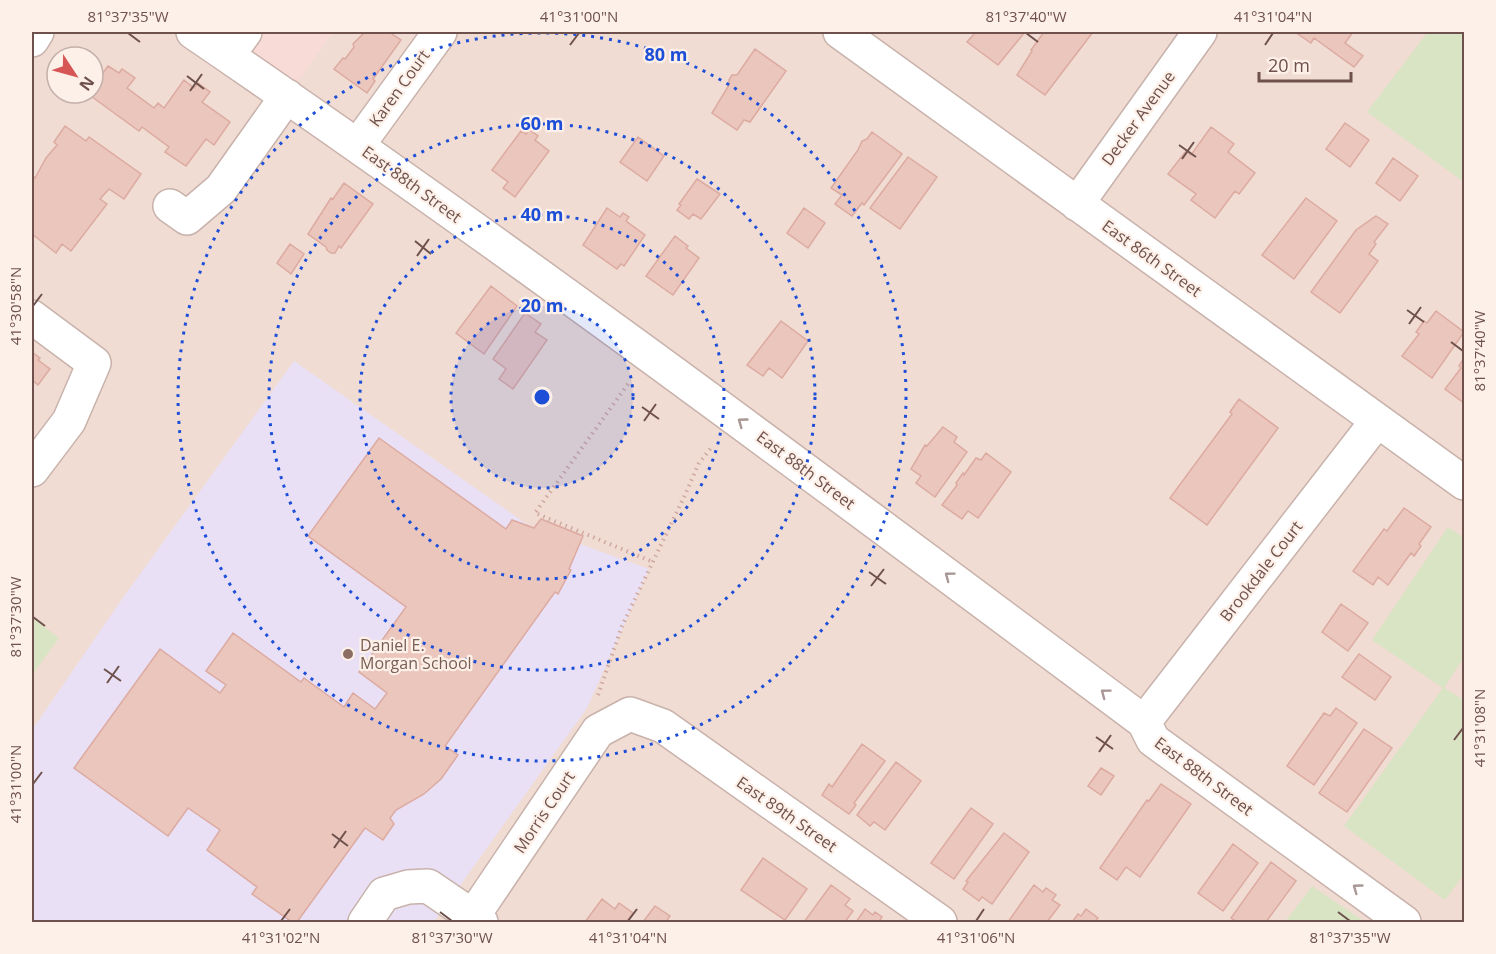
<svg xmlns="http://www.w3.org/2000/svg" width="1496" height="954" font-family="'Open Sans',sans-serif">
	<style>
		.residential { fill: #f0dcd2; fill-rule: evenodd }
		.commercial { fill: #f8dad7 }
		.education { fill: #e9e0f5 }
		.green { fill: #d8e4c3 }
		.building { fill: #ebc6bd; stroke: #dcaaa0; stroke-width: 1.5 }
		.lines { fill: none; stroke-linecap: round; stroke-linejoin: round }
		.minor-casing { stroke: #c8b2ab; stroke-width: 36 }
		.path { stroke: #cfa9a1; stroke-width: 4; stroke-dasharray: 1.5 4.5; stroke-linecap: butt }
		.minor { stroke: #fff; stroke-width: 33 }
		.oneway { stroke: #a89794 }
		.ticks { fill: none; stroke: #6e514c; stroke-width: 2 }
		.ring { fill: none; stroke: #1d4ed8; stroke-width: 3; stroke-dasharray: 3 6 }
		.education-dot { fill: #8d6e63; stroke: #fdf0e8; stroke-width: 2 }
		.labels { text-anchor: middle; dominant-baseline: central; stroke-width: 4.5; stroke-linejoin: round; paint-order: stroke }
		.street-label { font-size: 16px; fill: #6e514c; stroke: #fdf0e8 }
		.education-label { font-size: 16px; fill: #785e54; stroke: #fdf0e8; text-anchor: start }
		.centre { fill: #1d4ed8; stroke: #fdf0e8; stroke-width: 3 }
		.ring-label { font-size: 18px; text-anchor: middle; font-weight: bold; fill: #1d4ed8; stroke: #fdf0e8; stroke-width: 4.5; stroke-linejoin: round; paint-order: stroke }
		.neatline { fill: none; stroke: #6e514c; stroke-width: 2 }
		.ticks-label { font-size: 15px; text-anchor: middle; fill: #6e514c }
	</style>
	<rect width="100%" height="100%" fill="#f9ebe3"/>
	<path class="residential" d="M32,32H193L287,95L333,32H1464V922H32ZM57,57H93V93H57Z"/>
	<path class="commercial" d="M193,32H333L287,96Z"/>
	<path class="education" d="M294,361L528,525L649,569L587,708L434,922H32V730L122,599Z"/>
	<path class="green" d="M1428,32H1464V182L1367,112Z
		M1448,527L1464,538V657L1444,688L1464,700V874L1445,900L1344,826L1443,688L1372,640Z
		M32,618L59,638L32,675Z
		M1312,886L1365,922H1285Z"/>
	<path class="building" d="M365,32H389L401,40L373,79L375,81L367,93L334,69L343,58L345,59L354,47L353,44Z
		M972,32H1025L998,65L967,42L974,34Z
		M1044,32H1093L1045,95L1017,75L1032,51L1031,50Z
		M1295,32H1353L1345,43L1363,56L1354,67L1314,38L1311,43Z
		M755,49L786,71L750,122L744,120L737,130L712,113L729,85V80L732,75H737Z
		M108,66L119,73L122,69L135,78L127,88L154,108L158,103L164,108L184,80L194,88L198,83L210,92L202,102L230,122L214,145L206,139L186,166L165,152L169,147L142,127L139,131L88,94L93,93V87Z
		M1345,123L1369,140L1350,167L1326,149Z
		M65,126L86,141L89,137L141,174L124,199L109,189L100,199L107,204L71,251L62,244L56,253L32,234V175L35,178L46,158L57,145L54,142Z
		M1211,127L1234,144L1228,152L1255,173L1239,194L1235,191L1215,218L1191,200L1196,194L1168,174L1186,151L1191,155Z
		M529,129L538,136L535,140L549,151L515,197L503,188L508,182L492,170L521,131L526,134Z
		M872,132L902,154L864,205L862,203L852,216L835,204L842,195L831,188L858,150L862,141L867,139Z
		M638,137L664,156L647,181L620,162Z
		M908,157L937,177L900,229L870,208Z
		M1393,158L1418,176L1400,201L1376,183Z
		M697,179L720,194L701,219L693,214L689,219L677,210L681,205L679,204Z
		M344,183L373,204L341,248L339,246L335,253H331L327,250L326,247L308,234L331,198L333,199Z
		M1306,198L1337,221L1294,279L1262,255Z
		M607,208L620,217L623,213L629,217L626,221L645,235L624,266L621,264L617,269L583,245Z
		M804,208L825,223L808,248L787,233Z
		M1376,216L1388,224L1374,242L1376,244L1369,254L1378,261L1340,313L1311,292L1356,230Z
		M675,236L688,246L686,248L699,258L673,295L646,276Z
		M290,244L304,254L291,274L277,263Z
		M491,286L517,306L484,354L456,333Z
		M1436,311L1464,332L1432,378L1402,356L1419,334L1416,332L1424,321L1427,323Z
		M525,313L541,324L535,332L547,340L513,389L499,379L506,369L493,359Z
		M781,321L808,341L782,378L769,368L763,376L747,365Z
		M32,352L40,358L38,360L50,369L38,385L32,380Z
		M1464,358V403L1445,389L1461,368L1459,366Z
		M1239,399L1278,428L1207,525L1170,498L1232,414L1230,412Z
		M943,427L957,437L954,442L967,452L935,497L916,483L921,476L911,469L925,445L927,446Z
		M379,438L506,529L512,520L534,528L541,519L583,536L569,569L571,570L558,594L555,592L445,746L458,755L441,779L424,794L396,810L390,818L394,824L383,840L365,828L297,922H292L252,894L257,887L207,850L220,830L188,808L168,836L74,768L160,649L220,693L226,685L206,671L233,633L301,682L304,678L344,707L353,693L375,709L387,693L359,672L406,607L308,536Z
		M986,453L1011,472L978,518L968,511L962,519L942,505L957,485L956,483L963,473L964,475L976,458L981,460Z
		M1404,508L1431,527L1419,544L1421,546L1414,556L1411,553L1388,585L1378,577L1373,585L1353,571L1384,529L1387,531Z
		M1341,604L1368,623L1348,651L1322,632Z
		M1359,654L1391,677L1375,700L1342,677Z
		M1336,708L1357,723L1314,785L1287,766L1324,713L1330,716Z
		M1364,729L1392,748L1347,812L1319,793Z
		M862,744L885,761L854,803L856,805L849,814L822,795L829,784L832,787Z
		M896,762L921,781L885,830L874,822L870,826L857,815Z
		M1101,768L1114,776L1101,795L1088,786Z
		M1161,784L1191,804L1140,877L1126,867L1117,880L1100,868L1147,800L1149,801Z
		M971,808L993,824L954,879L931,863Z
		M1004,833L1029,852L992,904L982,897L979,901L963,889L968,882L966,881Z
		M1233,844L1258,863L1223,911L1198,893Z
		M763,858L807,889L785,920L741,890Z
		M1271,862L1296,881L1266,922H1237L1231,918Z
		M831,885L850,899L845,905L853,911L845,922H804Z
		M1034,885L1043,892L1046,888L1056,895L1052,900L1060,905L1047,922H1008Z
		M602,899L615,909L619,903L633,913L626,922H585Z
		M655,906L670,916L666,922H643Z
		M865,909L873,915L875,912L882,917L880,920L883,922H856Z
		M1086,909L1098,918L1095,922H1072L1078,914L1081,916Z"/>
	<g class="lines">
		<defs>
			<path id="minor" d="M193,32C517,253 830,488 1144,722L1153,740L1404,922
				M840,32L1464,483
				M32,40L37,32
				M228,55L245,32
				M358,145L440,32
				M1077,204L1200,32
				M170,206L187,218L221,189L287,96
				M32,317L94,363L69,421L32,470
				M1144,722L1377,421
				M365,922L384,894L408,887L428,886L481,922
				M469,922L598,731L630,714L663,726L940,922"/>
		</defs>
		<use href="#minor" class="minor-casing"/>
		<path class="path" d="M628,384L535,513L653,562
			M598,695L622,626L685,495L699,463L711,448"/>
		<use href="#minor" class="minor"/>
	</g>
	<defs><path id="oneway-chevron" d="M-2-3.5L2.5 0L-2 3.5" fill="none" stroke-width="1.6" stroke-linecap="round" stroke-linejoin="round" transform="scale(1.5)"/></defs>
	<g class="oneway">
		<use href="#oneway-chevron" transform="translate(742 422) rotate(-144)"/>
		<use href="#oneway-chevron" transform="translate(949 576) rotate(-143)"/>
		<use href="#oneway-chevron" transform="translate(1105 693) rotate(-143)"/>
		<use href="#oneway-chevron" transform="translate(1357 888) rotate(-144)"/>
	</g>
	<path class="ticks" d="M128,33L140,42M1026,33L1038,42M570,45L579,33M1265,45L1273,33M187,76L204,89M190,91L202,74M1179,145L1196,157M1182,159L1194,142M415,241L431,254M417,256L429,239M33,306L42,294M1407,310L1424,322M1409,324L1421,307M1451,342L1463,351M642,407L659,419M644,421L656,404M869,572L886,584M871,586L884,569M33,617L45,626M104,669L121,681M107,683L119,666M1096,737L1113,749M1454,740L1463,728M1099,752L1111,735M33,784L42,772M332,834L348,846M334,848L346,831M440,912L452,921M1338,912L1350,921M281,921L290,909M628,921L637,909M976,921L984,909"/>
	<circle cx="542" cy="397" r="91" fill="#1d4ed8" fill-opacity=".12"/>
	<g class="ring">
		<circle cx="542" cy="397" r="91"/>
		<circle cx="542" cy="397" r="182"/>
		<circle cx="542" cy="397" r="273"/>
		<circle cx="542" cy="397" r="364"/>
	</g>
	<circle class="education-dot" cx="348" cy="654" r="6"/>
	<g class="labels">
		<g class="street-label">
			<text transform="translate(399 88) rotate(-54)">Karen Court</text>
			<text transform="translate(1138 118) rotate(-54)">Decker Avenue</text>
			<text transform="translate(412 184) rotate(36)">East 88th Street</text>
			<text transform="translate(1152 258) rotate(36)">East 86th Street</text>
			<text transform="translate(806 470) rotate(37)">East 88th Street</text>
			<text transform="translate(1261 571) rotate(-52)">Brookdale Court</text>
			<text transform="translate(1204 776) rotate(37)">East 88th Street</text>
			<text transform="translate(544 812) rotate(-56)">Morris Court</text>
			<text transform="translate(787 814) rotate(35)">East 89th Street</text>
		</g>
		<g class="education-label">
			<text x="360" y="645">Daniel E.<tspan x="360" dy="18">Morgan School</tspan></text>
		</g>
	</g>
	<circle cx="542" cy="397" r="9" class="centre"/>
	<g class="ring-label">
		<text x="666" y="61">80 m</text>
		<text x="542" y="130">60 m</text>
		<text x="542" y="221">40 m</text>
		<text x="542" y="312">20 m</text>
	</g>
	<rect width="1496" height="954" fill="none" stroke="#fdf0e8" stroke-width="66"/>
	<g transform="translate(75 75) rotate(126)"><circle r="28" fill="#fdf0e8" stroke="#c4b0aa" stroke-width="1.5"/>
	<path d="M0-4.5L10 22L0 15L-10 22Z" fill="#d65655"/>
	<text y="-9" font-size="16" font-weight="bold" text-anchor="middle" fill="#6e514c">N</text>
	</g>
	<path d="M1259 72v9h92v-9" fill="none" stroke="#6e514c" stroke-width="3"/>
	<text x="1268" y="72" font-size="18" fill="#6e514c" stroke="#fdf0e8" stroke-width="4.5" paint-order="stroke">20 m</text>
	<rect x="33" y="33" width="1430" height="888" class="neatline"/>
	<g class="ticks-label">
		<text x="128" y="22">81°37'35"W</text>
		<text x="579" y="22">41°31'00"N</text>
		<text x="1026" y="22">81°37'40"W</text>
		<text x="1273" y="22">41°31'04"N</text>
		<text transform="translate(16 306) rotate(-90)" y="5">41°30'58"N</text>
		<text transform="translate(1480 351) rotate(-90)" y="5">81°37'40"W</text>
		<text transform="translate(16 617) rotate(-90)" y="5">81°37'30"W</text>
		<text transform="translate(1480 728) rotate(-90)" y="5">41°31'08"N</text>
		<text transform="translate(16 784) rotate(-90)" y="5">41°31'00"N</text>
		<text x="281" y="943">41°31'02"N</text>
		<text x="452" y="943">81°37'30"W</text>
		<text x="628" y="943">41°31'04"N</text>
		<text x="976" y="943">41°31'06"N</text>
		<text x="1350" y="943">81°37'35"W</text>
	</g>
</svg>
